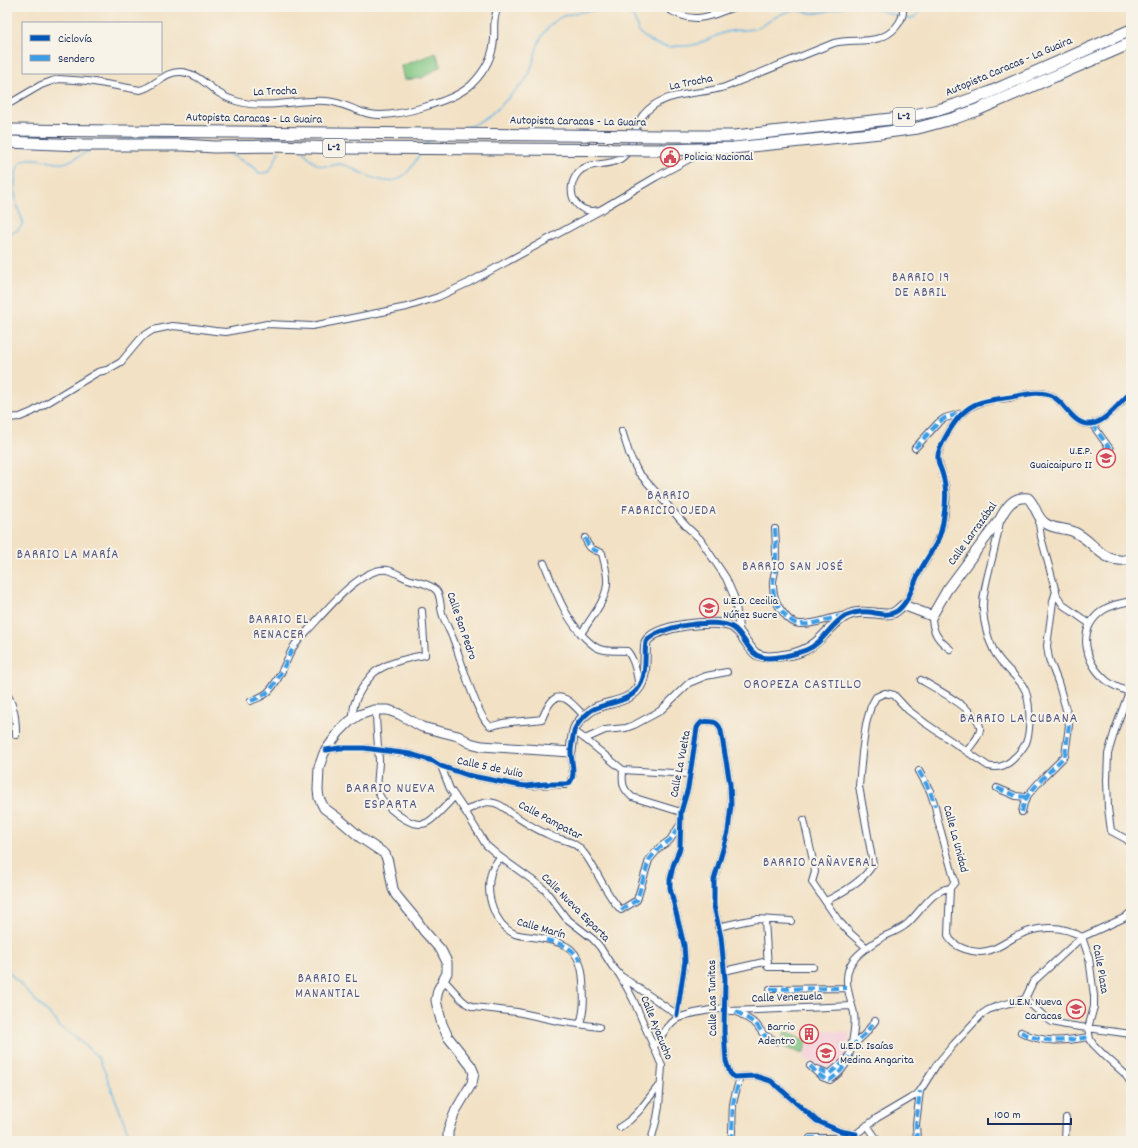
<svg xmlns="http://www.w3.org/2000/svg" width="1138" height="1148" font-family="Dekko,sans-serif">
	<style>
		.built { fill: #f5cfda }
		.garden { fill: #7fc681; stroke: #4d7a70 }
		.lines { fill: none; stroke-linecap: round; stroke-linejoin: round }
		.stream { stroke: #69b6e3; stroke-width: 1.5 }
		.street-casing { stroke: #3b4a6d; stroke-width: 8 }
		.secondary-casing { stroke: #3b4a6d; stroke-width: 11 }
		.highway-casing { stroke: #3b4a6d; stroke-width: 13 }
		.street { stroke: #fff; stroke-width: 6 }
		.secondary { stroke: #fff; stroke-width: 9 }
		.highway { stroke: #fff; stroke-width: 11 }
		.highway-bridge-casing { stroke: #3b4a6d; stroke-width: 13; stroke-linecap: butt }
		.highway-bridge { stroke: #fff; stroke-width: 11 }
		.quiet { stroke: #3b9de6; stroke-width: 4; stroke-dasharray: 8 4; stroke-linecap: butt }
		.cycleway-casing { stroke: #f7f3e8; stroke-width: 8 }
		.cycleway { stroke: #0057b8; stroke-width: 5 }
		.labels { text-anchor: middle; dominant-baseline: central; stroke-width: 4; stroke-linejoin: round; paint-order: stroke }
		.shield { fill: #f7f3e8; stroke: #5d6a87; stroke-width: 1 }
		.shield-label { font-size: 11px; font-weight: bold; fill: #1b2f5e }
		.street-label { font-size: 12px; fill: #1b2f5e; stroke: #f7f3e8 }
		.poi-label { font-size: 12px; fill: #1b2f5e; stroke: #f7f3e8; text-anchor: start }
		.neighbourhood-label { font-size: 13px; letter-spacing: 1px; fill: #555883; stroke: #f7f3e8 }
		.quarter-label { font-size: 14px; letter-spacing: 1px; fill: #555883; stroke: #f7f3e8 }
	</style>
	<rect width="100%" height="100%" fill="#f7f3e8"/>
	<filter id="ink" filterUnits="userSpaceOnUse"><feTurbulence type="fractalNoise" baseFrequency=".025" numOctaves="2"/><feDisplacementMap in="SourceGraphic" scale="8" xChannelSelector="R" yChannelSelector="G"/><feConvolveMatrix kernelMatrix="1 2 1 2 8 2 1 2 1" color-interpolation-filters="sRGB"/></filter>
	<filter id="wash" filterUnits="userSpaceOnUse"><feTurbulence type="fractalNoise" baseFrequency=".012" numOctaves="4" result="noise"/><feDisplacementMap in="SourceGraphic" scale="16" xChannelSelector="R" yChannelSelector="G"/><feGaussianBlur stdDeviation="0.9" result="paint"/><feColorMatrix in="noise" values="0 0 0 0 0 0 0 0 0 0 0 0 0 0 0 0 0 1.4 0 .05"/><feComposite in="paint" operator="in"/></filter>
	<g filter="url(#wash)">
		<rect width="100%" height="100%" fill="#f2e1c4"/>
		<path class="built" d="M814,1030L851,1033L847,1049L846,1057L829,1070L803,1058Z"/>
		<path class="garden" d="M436,53L441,66L422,78L404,80L401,66Z
			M785,1032L808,1041L803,1054L780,1046Z"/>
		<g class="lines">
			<path class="stream" d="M869,7L898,16
				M905,18C915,21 918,13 924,7
				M461,129C482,124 498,109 512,94C517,89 523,84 527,78C537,61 533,42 550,26C554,21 561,16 567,15C582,11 621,5 632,16C636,20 636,25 638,30C642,37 655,45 663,46C667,47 673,47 678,46C683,46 688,46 693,45C706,42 717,34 730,31C739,29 749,31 757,28C768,24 775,15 786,12C798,8 802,12 813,13C823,13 833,10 843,7
				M122,140C136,136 154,135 168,140
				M425,145L431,139
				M226,152L255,168L259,173H264L268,172L272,167L279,151
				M304,152C312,161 317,168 329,166C334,165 339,163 344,165C351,166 355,170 361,173C369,176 378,181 387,181C403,183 414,165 420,153
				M7,234C12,233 20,230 22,225C24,219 20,216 19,211C14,199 13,176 19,165C28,151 50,165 63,163C73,161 81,155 90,150
				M7,967L9,972L37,1002L56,1021L60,1027L75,1037L98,1057L105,1072L126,1127L134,1141"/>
		</g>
	</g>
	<g filter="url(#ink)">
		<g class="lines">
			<defs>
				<path id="street" d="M665,7C692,25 706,18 734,7
					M7,105L41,85L52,81L59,79L88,81L140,90C155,87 164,71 181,72C196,73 206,84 217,92C223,96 229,99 236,101C266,110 296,99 326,101C343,102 354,111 370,114C393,119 455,101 472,84C484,72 493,56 494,39C495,28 492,17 499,7
					M704,151L656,177L600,210C576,216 564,192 577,174C588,159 614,169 626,154C633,146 633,135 637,126C640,117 647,110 654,105C673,92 703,94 725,87L834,43C855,38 880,46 896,27C901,21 904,15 903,7
					M7,418L20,417L32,412L98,372L107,370L121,362L142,337L153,330L172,326L194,328L215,331L226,332L267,324L312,326L407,307L438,297L468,283L605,208
					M1092,424L1110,449
					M622,431L630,456L638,472L687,527L700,539L726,578L735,599L740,634
					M915,448L938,423L945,418L962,413
					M1040,518L1039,524L1041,537L1057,596L1063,605L1090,624
					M775,529C776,541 776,553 776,566C775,571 774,576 773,581C772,594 776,605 785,615C789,620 793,624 800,624C813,625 829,618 842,616
					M544,563C555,589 564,617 585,638C589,642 594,647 600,649C608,652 618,650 627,651C635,660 637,675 639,687
					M1131,601C1121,603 1110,605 1102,611C1076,630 1085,663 1107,681C1113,686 1121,689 1129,692L1131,691
					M903,605C911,596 913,584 919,573C925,562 932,552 937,541C943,530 945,515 946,503C947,494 946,485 943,476C942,470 939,465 938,459C937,448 954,421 962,414C966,410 971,407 977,404C988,400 998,399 1009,398C1023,395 1041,389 1054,397C1066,405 1075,427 1092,424C1105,422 1122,401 1131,392
					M932,616C932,632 938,640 950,649
					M581,634C590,619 606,601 607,584C608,573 604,563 602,553C592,549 589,549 585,538
					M921,680C935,688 983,713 980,730C979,738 971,745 967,751
					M1129,692L1115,730L1108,754L1107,780L1108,808L1111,831L1126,839L1131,844
					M7,694C15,708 16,719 16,735
					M251,701C257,698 265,696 269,691C281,679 286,659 294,646C298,640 304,635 308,630C325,612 362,565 388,570C395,572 401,576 408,579C416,582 429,583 436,590C441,595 440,606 442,613C445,623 450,631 454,641C459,654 479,723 491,726C494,726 499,724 503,723C516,721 529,721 542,719C544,714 547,707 551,702C562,688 577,709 585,717
					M376,710C376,727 378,744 379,761C379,769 376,786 378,792C383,806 411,829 426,823C434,820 448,803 455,796
					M353,719C353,715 353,710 354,706C356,696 367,679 375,672C387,663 410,657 425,655L422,611
					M574,731L585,739L623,770L689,774
					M585,739L605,730L626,728L634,725L660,711L689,683L706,676L727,672
					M326,750L340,748H364L410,754L433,761L441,766L467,775L517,785L526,786L553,784L565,785L570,782L573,775L571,752
					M441,766L450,789L465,811L486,845L500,857L539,885L545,890L566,918L593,939L600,947L612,966L619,974L627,988L633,999L662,1066L659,1106L657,1118L651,1141
					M623,770C622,783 622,788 632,797L681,812
					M919,771L930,791L935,806L938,821L955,882L950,888L948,935C952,948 975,954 987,951C997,949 1006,942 1015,937C1036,926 1062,924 1082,937
					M997,788L1016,796L1026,797
					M465,811C474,807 484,800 494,803C501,804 507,810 512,814C523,821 535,829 547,834C562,842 572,838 584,853C598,871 605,894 621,910L637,900L649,860L659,848L670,840L680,825
					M1022,812L1024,803L1028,795L1041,780L1065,756L1069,725L1067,713L1058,682L1049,659L1047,646L1053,601L1056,591
					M804,820L814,865L815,872L812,882L838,920L850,933L867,948
					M500,857C497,862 492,867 491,873C485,894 494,925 515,934C520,936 527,936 533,937C564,942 581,946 583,981C584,996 585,1010 580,1023
					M826,901C840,894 865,880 873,864L859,786L862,753L866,724L871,706L876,697L885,693L894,695L908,710L925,723L988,766C998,769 1008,765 1015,757C1020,753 1023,748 1026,743C1031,730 1031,698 1023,686C1015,674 1001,665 994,651C988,639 984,624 983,610C982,594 988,575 992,559C995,547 998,534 1000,521
					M765,920L768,967H813
					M718,927L745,921L756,919L791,921
					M1082,937L1089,958L1094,996V1007L1088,1028L1090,1039L1093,1044L1105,1056L1124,1073L1131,1083
					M724,971L768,961
					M621,976L679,1016
					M444,980L461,999L467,1004L474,1007L517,1012L558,1021L599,1027
					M770,989L847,988
					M1025,999L1033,982L1082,937L1124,918L1131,912
					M1025,999L1046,1018L1052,1022L1066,1025L1131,1034
					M724,1008L731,1011L852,1006
					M736,1011L756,1024L764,1035L776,1041
					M677,1015L685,961L684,945L673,900L670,888V880L673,866L680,848L681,812L688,788L697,728C699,725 699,724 702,722C705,721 716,721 718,725C720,726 720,729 721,731L730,784L731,805L728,832L714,880V906L721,937L725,979L724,1031L726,1061L730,1073L734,1077L755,1076L771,1081L817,1121L840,1131L856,1134
					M1021,1032C1043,1044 1066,1041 1089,1037
					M654,1047C660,1038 666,1027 675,1020C685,1013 712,1010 724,1008
					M851,1047L865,1034L875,1021
					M810,1066L822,1077L830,1080C836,1076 842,1071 845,1065C851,1057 856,1024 854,1014C854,1012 853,1009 852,1006C848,991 843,976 852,962C858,953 874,942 883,937C891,933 900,930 907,924C921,912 931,890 950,888
					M817,1069L829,1074L846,1060
					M867,1125L878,1141
					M620,1127L630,1120L639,1111L656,1089L660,1086
					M731,1141C733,1129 732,1117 733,1105C734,1096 738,1086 740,1077
					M809,1141L810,1138H835L853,1134
					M850,1141L856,1134L877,1118L916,1095L920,1091L937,1064L954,1044L982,1014L988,1010L998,1006L1025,999
					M917,1141L916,1124L920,1091
					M1065,1141L1066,1118"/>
				<path id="secondary" d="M448,1141V1132L451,1122L456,1110L472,1083L474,1073L471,1066L448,1037L442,1024L437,1005L436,1000L438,990L447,973V962L441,950L424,931L415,918L396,895L393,889L388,862L385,854L361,838L339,819L324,808L319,798L318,790L319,767L324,753L339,732L350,721L359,715L374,710H388L399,714L422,727L458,736L470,743L482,746L571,752C572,745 572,735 575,728C578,721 588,712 595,708C611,701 634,702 642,682C647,669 644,655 646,642C655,625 715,619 731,626C742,631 747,647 756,654C764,658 771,657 780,656C801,654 812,648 827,632C833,626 838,620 846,616C855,611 865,612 875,613C882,614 888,615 893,613C897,611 900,608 903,605L932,616L947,590L1000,519C1006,507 1013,496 1028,498C1036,505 1036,517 1045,523C1053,529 1063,528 1072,531C1096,540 1100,566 1131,559"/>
				<path id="highway" d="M662,136H734L900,118L938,110L955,105L988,93L1131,30
					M662,150L733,148L880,133L918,128L955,118L977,110L1131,43"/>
			</defs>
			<use href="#street" class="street-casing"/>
			<use href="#secondary" class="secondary-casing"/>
			<use href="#highway" class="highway-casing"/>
			<use href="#street" class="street"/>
			<use href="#secondary" class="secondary"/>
			<use href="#highway" class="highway"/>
			<defs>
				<path id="highway-bridge" d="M7,130L662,136
					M7,142L81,145H184L214,147L274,146L340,148L662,150"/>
			</defs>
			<use href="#highway-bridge" class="highway-bridge-casing"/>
			<use href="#highway-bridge" class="highway-bridge"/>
			<path class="quiet" d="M1092,424L1110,449
				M915,448L938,423L945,418L962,413
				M775,529C776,541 776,553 776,566C775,571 774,576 773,581C772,594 776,605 785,615C789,619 793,624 800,624C812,626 829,618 842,616
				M585,538C589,549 592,549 602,553
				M251,701C258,698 265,695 270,690C279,680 287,659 294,646
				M919,771L930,791L935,806
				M997,788L1016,796L1026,797
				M1022,812L1024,803L1028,795L1041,780L1065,756L1069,725
				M621,910L637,900L649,860L659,848L670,840L679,827
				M546,940C561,944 572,946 580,961
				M770,989L847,988
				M736,1011L756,1024L764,1035L776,1041
				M1021,1032C1043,1044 1066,1041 1089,1037
				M851,1047L865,1034L875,1021
				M810,1066L822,1077L830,1080C841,1072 846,1066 850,1053
				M819,1070L829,1074L844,1062
				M731,1141C733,1129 732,1117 733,1105C734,1096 738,1086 740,1077
				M809,1141L810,1138H835L848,1135
				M917,1141L916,1124L920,1091"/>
			<defs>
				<path id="cycleway" d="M326,750L340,748H364L410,754L433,761L441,766L467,775L517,785L526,786L545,784H568C577,778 571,761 571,752C571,746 573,738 574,731C575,727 578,724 580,721C584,717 589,711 594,709C610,701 634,703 642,681C647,669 644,655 646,642C655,626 716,618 732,627C744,633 747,653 761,657C772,660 794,655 806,650C822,644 830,625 845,616C852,613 861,611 869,612C878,613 888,617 897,611C908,603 912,588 918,575C923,564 931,553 937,542C941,534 943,524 944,515C946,502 947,489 943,476C942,470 937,463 938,456C938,447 953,424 959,417C964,411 970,407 976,404C987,400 999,399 1011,397C1024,395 1040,390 1052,396C1066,403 1073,426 1091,424C1105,423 1121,401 1131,392
					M677,1015L685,961L684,945L673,900L670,888V880L673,866L680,848L681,812L688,788L697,728C699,725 699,724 702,722C705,721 716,721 718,725C720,726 720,729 721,731L730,784L731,805L728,832L714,880V906L721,937L725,979L724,1031L726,1061L730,1073L734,1077L755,1076L771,1081L817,1121L840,1131L856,1134"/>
			</defs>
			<use href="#cycleway" class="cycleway-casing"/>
			<use href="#cycleway" class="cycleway"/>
		</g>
	</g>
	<defs>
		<symbol id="civic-ring" viewBox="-11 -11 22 22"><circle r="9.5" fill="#f7f3e8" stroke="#d1495b" stroke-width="1.5"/><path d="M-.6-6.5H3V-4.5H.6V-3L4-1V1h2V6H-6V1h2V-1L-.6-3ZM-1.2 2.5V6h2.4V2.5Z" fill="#d1495b"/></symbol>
		<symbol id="school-ring" viewBox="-11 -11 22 22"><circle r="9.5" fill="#f7f3e8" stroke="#d1495b" stroke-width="1.5"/><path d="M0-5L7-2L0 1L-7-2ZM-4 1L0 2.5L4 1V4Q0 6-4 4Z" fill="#d1495b"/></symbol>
		<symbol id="building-ring" viewBox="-11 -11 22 22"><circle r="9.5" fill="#f7f3e8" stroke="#d1495b" stroke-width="1.5"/><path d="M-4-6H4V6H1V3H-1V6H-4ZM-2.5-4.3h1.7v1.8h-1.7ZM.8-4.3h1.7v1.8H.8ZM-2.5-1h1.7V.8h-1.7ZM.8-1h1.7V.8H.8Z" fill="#d1495b"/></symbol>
	</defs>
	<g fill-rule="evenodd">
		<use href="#civic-ring" x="659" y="146" width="22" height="22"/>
		<use href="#school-ring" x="1095" y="447" width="22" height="22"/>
		<use href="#school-ring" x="698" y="597" width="22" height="22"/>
		<use href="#school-ring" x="1065" y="998" width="22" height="22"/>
		<use href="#building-ring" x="798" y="1023" width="22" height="22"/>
		<use href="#school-ring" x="815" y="1042" width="22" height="22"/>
	</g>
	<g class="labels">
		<g class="shield">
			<rect x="893" y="108" width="22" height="18" rx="3"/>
			<rect x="323" y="139" width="22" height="18" rx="3"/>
		</g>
		<g class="shield-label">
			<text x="904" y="117">L-2</text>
			<text x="334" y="148">L-2</text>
		</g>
		<g class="street-label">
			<text transform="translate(1009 67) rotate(-23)">Autopista Caracas - La Guaira</text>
			<text transform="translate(691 83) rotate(-11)">La Trocha</text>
			<text transform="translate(275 92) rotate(-2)">La Trocha</text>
			<text transform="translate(254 119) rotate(1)">Autopista Caracas - La Guaira</text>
			<text transform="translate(578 122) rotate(1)">Autopista Caracas - La Guaira</text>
			<text transform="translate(973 534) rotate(-54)">Calle Larrazábal</text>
			<text transform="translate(461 626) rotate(71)">Calle San Pedro</text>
			<text transform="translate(681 764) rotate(-79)">Calle La Vuelta</text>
			<text transform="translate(490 768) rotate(12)">Calle 5 de Julio</text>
			<text transform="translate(550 821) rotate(28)">Calle Pampatar</text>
			<text transform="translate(955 839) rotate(75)">Calle La Unidad</text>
			<text transform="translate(575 908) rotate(45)">Calle Nueva Esparta</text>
			<text transform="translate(541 929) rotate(16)">Calle Marín</text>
			<text transform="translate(1100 969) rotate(80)">Calle Plaza</text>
			<text transform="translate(713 998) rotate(-91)">Calle Las Tunitas</text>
			<text transform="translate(787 998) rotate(-2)">Calle Venezuela</text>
			<text transform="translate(656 1028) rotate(68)">Calle Ayacucho</text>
		</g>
		<g class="poi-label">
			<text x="684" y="157">Policia Nacional</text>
			<text x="1092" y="451" text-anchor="end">U.E.P.<tspan x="1092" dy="14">Guaicaipuro II</tspan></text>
			<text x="723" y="601">U.E.D. Cecilia<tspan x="723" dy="14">Núñez Sucre</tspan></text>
			<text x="1062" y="1002" text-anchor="end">U.E.N. Nueva<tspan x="1062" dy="14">Caracas</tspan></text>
			<text x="795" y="1027" text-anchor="end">Barrio<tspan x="795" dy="14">Adentro</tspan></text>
			<text x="840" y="1046">U.E.D. Isaías<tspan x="840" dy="14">Medina Angarita</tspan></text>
		</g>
		<g class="neighbourhood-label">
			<text x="921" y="278">BARRIO 19<tspan x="921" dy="15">DE ABRIL</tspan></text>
			<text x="669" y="496">BARRIO<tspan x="669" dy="15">FABRICIO OJEDA</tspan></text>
			<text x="68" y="555">BARRIO LA MARÍA</text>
			<text x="793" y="567">BARRIO SAN JOSÉ</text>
			<text x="279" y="620">BARRIO EL<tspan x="279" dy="15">RENACER</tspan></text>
			<text x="820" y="863">BARRIO CAÑAVERAL</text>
			<text x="328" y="979">BARRIO EL<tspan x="328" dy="15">MANANTIAL</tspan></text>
		</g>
		<g class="quarter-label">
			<text x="803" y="685">OROPEZA CASTILLO</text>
			<text x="1019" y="719">BARRIO LA CUBANA</text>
			<text x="391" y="789">BARRIO NUEVA<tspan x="391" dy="16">ESPARTA</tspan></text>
		</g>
	</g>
	<rect width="1138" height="1148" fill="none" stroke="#f7f3e8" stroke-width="24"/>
	<rect x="22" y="22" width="140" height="52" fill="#f7f3e8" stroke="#9fa5b1"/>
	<rect x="30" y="35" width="20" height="6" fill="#0057b8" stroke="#9fa5b1"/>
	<text x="58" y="42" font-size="12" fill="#1b2f5e">Ciclovía</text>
	<rect x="30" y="55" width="20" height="6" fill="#3b9de6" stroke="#9fa5b1"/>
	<text x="58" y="62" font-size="12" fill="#1b2f5e">Sendero</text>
	<path d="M988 1118v6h83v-6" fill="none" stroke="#1b2f5e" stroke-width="2"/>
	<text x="994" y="1118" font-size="12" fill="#1b2f5e" stroke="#f7f3e8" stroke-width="3" paint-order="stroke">100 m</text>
</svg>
